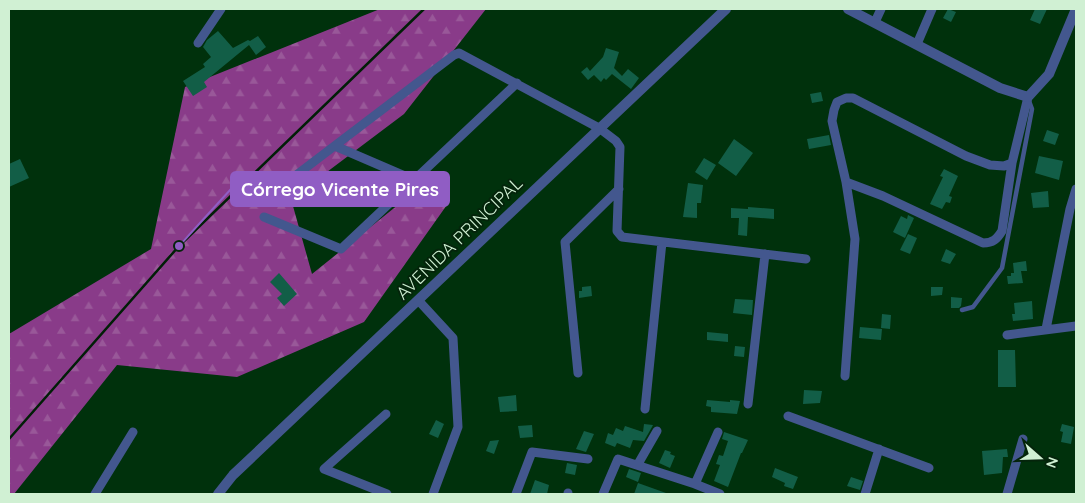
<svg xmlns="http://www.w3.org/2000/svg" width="1085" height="503" font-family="Quicksand,sans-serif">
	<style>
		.forest { fill: url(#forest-firs) }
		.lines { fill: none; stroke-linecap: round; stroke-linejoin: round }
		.stream { stroke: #011f07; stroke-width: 2.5 }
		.building { fill: #125e47 }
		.service { stroke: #43578e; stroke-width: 4.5 }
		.minor { stroke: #43578e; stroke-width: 9 }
		.tertiary { stroke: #43578e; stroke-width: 10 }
		.labels { text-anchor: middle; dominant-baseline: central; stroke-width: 4; stroke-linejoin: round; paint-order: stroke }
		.street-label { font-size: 18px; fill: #d0f0d3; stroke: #04240b }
		.leader { fill: none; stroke: #905dc4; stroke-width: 2 }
		.callout-dot { fill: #905dc4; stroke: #04240b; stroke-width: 2 }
		.callout { fill: #905dc4; stroke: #905dc4; stroke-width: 2 }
		.callout-label { font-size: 19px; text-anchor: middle; font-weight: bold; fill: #fff }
	</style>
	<defs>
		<pattern id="forest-firs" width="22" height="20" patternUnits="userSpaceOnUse" patternTransform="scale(1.25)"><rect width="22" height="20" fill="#893b89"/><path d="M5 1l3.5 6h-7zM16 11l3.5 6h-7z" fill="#995899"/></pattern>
	</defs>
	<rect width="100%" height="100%" fill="#00310c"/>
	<path class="forest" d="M380,9H486L404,114L291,199L312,274L419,188L449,202L364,322L237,377L117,365L14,494H9V334L151,249L185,87Z"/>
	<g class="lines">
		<path class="stream" d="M9,439L179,246L424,9"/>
	</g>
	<path class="building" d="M948,9L956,12L951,22L943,18Z
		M1035,9H1047L1040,24L1030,20Z
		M218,31L233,48L248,40L250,41L258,36L266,47L256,55L249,45L204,82L207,87L193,96L183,81L205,67L203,64L211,57L203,47L207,40Z
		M606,48L619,52L614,68L622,76L628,69L639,78L631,89L612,74L606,80L604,78L601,82L594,75L588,80L581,72L587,67L590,71L603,57Z
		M821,92L823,101L812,103L810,94Z
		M1047,130L1059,134L1055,145L1043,141Z
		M829,135L831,145L809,149L807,139Z
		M734,139L753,153L736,176L718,163Z
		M1039,156L1063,161L1059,180L1035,173Z
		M704,158L716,165L707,180L695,172Z
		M20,159L29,178L9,187V164Z
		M944,169L958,176L949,196L952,197L950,203L946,202L942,209L930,204L943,177L940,176Z
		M688,183L703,185L701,203H697V218L683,217Z
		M1048,191L1049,207L1033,208L1031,193Z
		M748,207L774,209V219L748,217L747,236L738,235L739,218H731V208L748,209Z
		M908,215L914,218L905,238L893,232L901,216L907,219Z
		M908,234L917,238L910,254L900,250Z
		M946,249L956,254L950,264L941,261Z
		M1026,261L1027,271H1021L1023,283L1008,284L1007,276H1011V273H1014L1013,263Z
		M279,273L297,294L284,306L277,298L282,294L270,282Z
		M591,286L592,296L579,298V291H582V287Z
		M931,287H943L942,295L931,296Z
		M951,297L962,298L961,306L959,308H951Z
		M735,299L753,300L752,315L733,313Z
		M1032,301L1033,319L1013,321L1012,314H1015L1014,303Z
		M882,314L891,315L890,329L881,328Z
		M860,327L882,329L881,340L859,338Z
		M707,332L728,334V342L707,340Z
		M735,346L745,347L744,357L734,356Z
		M998,350H1015L1016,387H998Z
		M804,390L822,391L820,403L803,404Z
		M516,395L517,411L500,412L498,397Z
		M707,400L730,402V400L740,401L737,414L711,412V407L706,406Z
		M436,420L444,424L438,438L429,434Z
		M644,424L653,425L652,427L644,441L633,440L630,448L617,443L615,447L605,443L608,433L613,435L616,428L623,431L625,426L643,432Z
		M1062,424L1074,427L1071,444L1061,442L1063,432L1060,431Z
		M532,425L533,437L520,438L518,426Z
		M584,431L594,434L586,452L576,449Z
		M724,432L748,440L742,453H741L728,487L714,481L720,465L716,464L719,455L723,456L728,441L722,439Z
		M499,440L494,454L486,451L490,441Z
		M1007,449L1008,457H1003L1002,473L984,475L982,451Z
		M665,450L671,452L670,454L675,456L670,468L659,463Z
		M567,463L577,465L575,475L565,473Z
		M775,468L798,477L793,489L784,486L785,483L772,477Z
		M629,469L641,473L638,482L626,477Z
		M851,477L863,481L860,490L847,486Z
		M535,480L549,485L547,494H530Z
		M638,483L666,493V494H634Z"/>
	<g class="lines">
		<path class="service" d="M962,310L973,307L1002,268L1032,109L1029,101"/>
		<path class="minor" d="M875,22L881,9
			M198,43L221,9
			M917,44L932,9
			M335,146L414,180
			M295,176L454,55L459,53L599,128L616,141L620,147L617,231L622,237L806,259
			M846,182L883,196L983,243C993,243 997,239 1002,231L1012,163L1028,97
			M264,217L341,249L517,83
			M418,300L453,338L458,427L433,494
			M1046,329L1070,209L1076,189
			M1007,335L1076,326
			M578,373L565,242L619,189
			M845,376L855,239L846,182L832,121L834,110L837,102L846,98H853L966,156L990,165L1004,166L1012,163
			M748,404L765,254
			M645,409L662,242
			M386,414L324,469L387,494
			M788,416L929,468
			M638,464L657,431
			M695,484L718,432
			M95,494L133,432
			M516,494L532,452L588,459
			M568,494V493
			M603,494L618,459L695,484L720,494
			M865,494L879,449
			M1007,494L1023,439"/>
		<path class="tertiary" d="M848,9L1000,88L1028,97L1049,74L1076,9
			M218,494L233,475L726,9"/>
	</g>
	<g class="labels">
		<g class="street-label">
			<text transform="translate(459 238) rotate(-44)">AVENIDA PRINCIPAL</text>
		</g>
	</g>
	<path class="leader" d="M179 246L231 189"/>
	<circle class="callout-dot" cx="179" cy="246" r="5"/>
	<rect class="callout" x="231" y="172" width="218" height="34" rx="5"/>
	<g class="callout-label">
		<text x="340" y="196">Córrego Vicente Pires</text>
	</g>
	<rect width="1085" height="503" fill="none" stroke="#d0f0d3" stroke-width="20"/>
	<g transform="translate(1040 458) rotate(110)" stroke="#04240b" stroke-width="4" paint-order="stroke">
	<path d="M0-4L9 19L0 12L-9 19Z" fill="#d0f0d3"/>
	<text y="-8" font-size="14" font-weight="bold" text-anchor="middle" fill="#d0f0d3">N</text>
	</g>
</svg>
